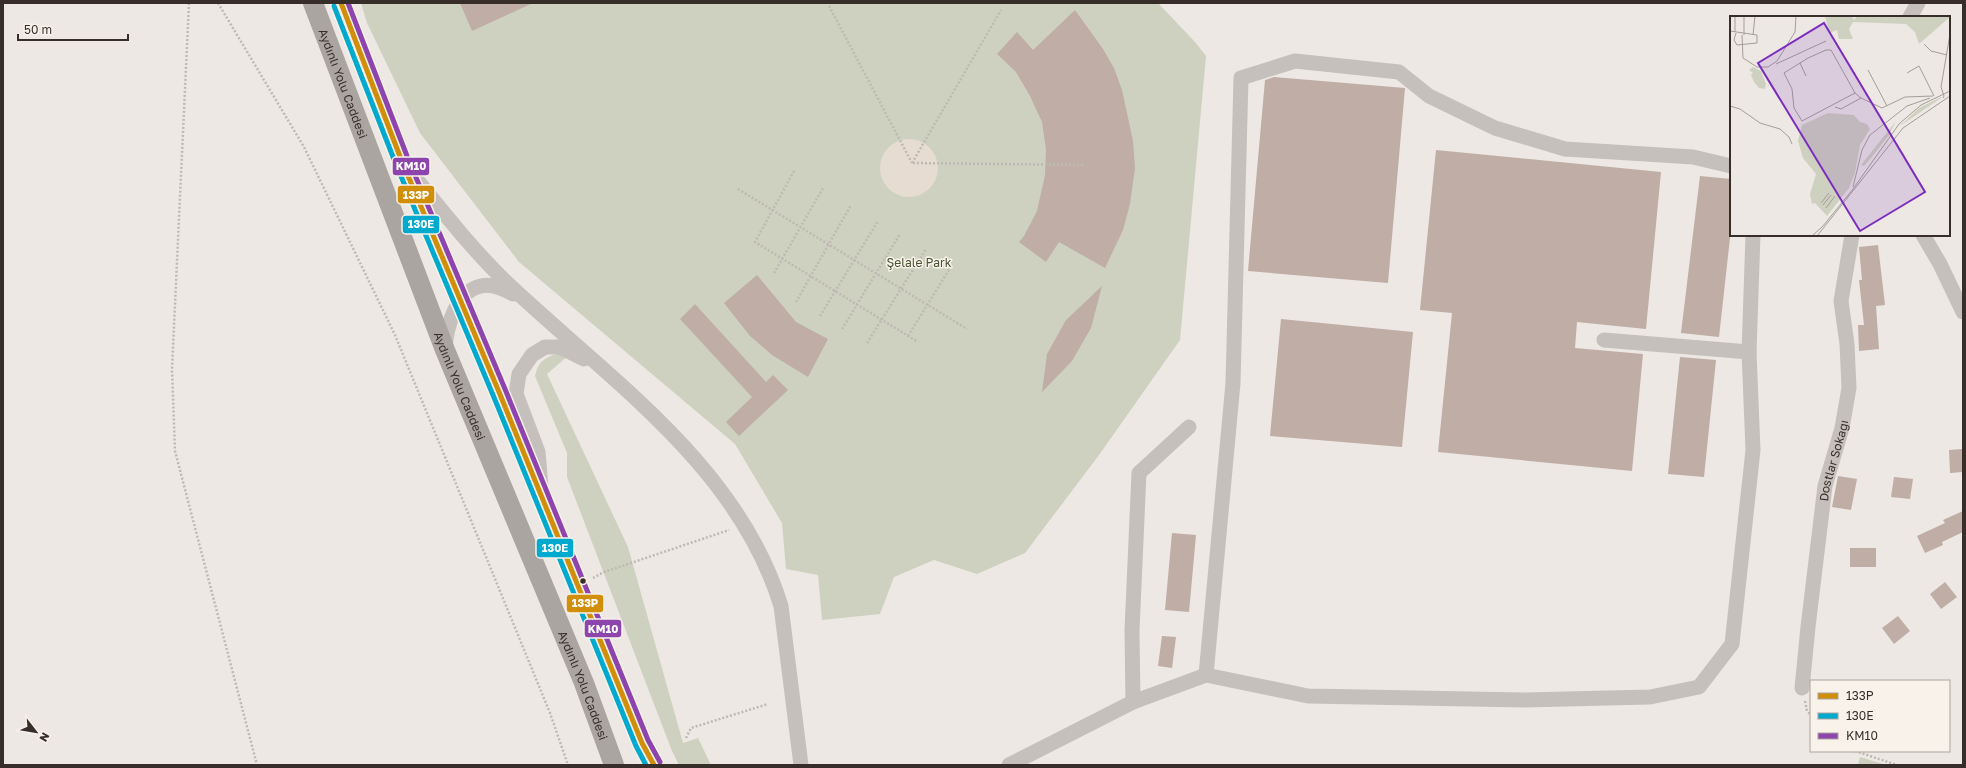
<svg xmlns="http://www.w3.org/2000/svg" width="1966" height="768" font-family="'Golos Text',sans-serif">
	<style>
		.green { fill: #ced1bf }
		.plaza { fill: #e6dcd1 }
		.building { fill: #bfada6 }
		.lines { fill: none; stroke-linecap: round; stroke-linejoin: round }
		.path { stroke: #bfb9b4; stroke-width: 2.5; stroke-dasharray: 2 2; stroke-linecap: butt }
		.minor { stroke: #c6c0bc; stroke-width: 15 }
		.major { stroke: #aba5a1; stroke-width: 20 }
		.bus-1-casing { stroke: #f8f2eb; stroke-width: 8 }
		.bus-2-casing { stroke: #f8f2eb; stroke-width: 8 }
		.bus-3-casing { stroke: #f8f2eb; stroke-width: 8 }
		.bus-1 { stroke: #d18e08; stroke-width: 5 }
		.bus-2 { stroke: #00a9ce; stroke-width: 5 }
		.bus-3 { stroke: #8e44ad; stroke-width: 5 }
		.bus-dot { fill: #372e2a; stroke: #f8f2eb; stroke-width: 1.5 }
		.labels { text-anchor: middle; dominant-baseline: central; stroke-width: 3; stroke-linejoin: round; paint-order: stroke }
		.street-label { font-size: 12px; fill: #372e2a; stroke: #f8f2eb }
		.park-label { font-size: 12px; fill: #475230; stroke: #f8f2eb }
		.inset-road { fill: none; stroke: #a49e99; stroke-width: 1 }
		.view { fill: #7b2cbf; fill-opacity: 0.15; stroke: #7b2cbf; stroke-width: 2 }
		.inset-edge { fill: none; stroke: #372e2a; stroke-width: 2 }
		.line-badge { stroke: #f8f2eb; stroke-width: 1.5 }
		.badge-label { font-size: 11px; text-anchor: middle; font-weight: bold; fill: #fff }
	</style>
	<rect width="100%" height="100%" fill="#ede8e3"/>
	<path class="green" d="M361,3H1158L1195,42L1206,56L1180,340L1099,455L1025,553L977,574L934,560L894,577L880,614L822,620L818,575L786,569L782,523L735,444L519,262L420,133L367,23Z
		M559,353L569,355L547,374L628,547L683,743L698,738L711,765H679L672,751L567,477V453L535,376C539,360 545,358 559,353Z
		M1860,757L1886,765H1858Z"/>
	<path class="plaza" d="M880 168a29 29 0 1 1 58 0a29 29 0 1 1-58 0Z"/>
	<path class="building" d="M460,3H533L472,31Z
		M1075,10L1103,49L1114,68L1122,90L1133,141L1135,168L1130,204L1123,230L1105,268L1059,242L1046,262L1019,242L1024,236L1037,211L1045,175L1046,150L1042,122L1030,96L1016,72L997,54L1017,32L1033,50Z
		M1274,77L1405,88L1388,283L1248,271L1265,80Z
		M1436,150L1661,172L1646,329L1577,322L1575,348L1643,354L1632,471L1438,452L1452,313L1420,310Z
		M1700,176L1731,179V229L1719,337L1681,333Z
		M1878,245L1885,305L1876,306L1879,349L1859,351L1858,325H1864L1859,280H1862L1859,247Z
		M757,275L796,322L828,339L808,377L772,355L750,336L724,303Z
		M1102,286L1091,328L1072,361L1042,392L1047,354L1066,320Z
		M695,304L766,382L773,375L788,390L739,436L726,422L752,397L680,319Z
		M1281,319L1413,332L1402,447L1270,436Z
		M1680,357L1716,360L1704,477L1668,474Z
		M1963,449V472L1950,473L1949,450Z
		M1838,476L1857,479L1851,510L1832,507Z
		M1894,477L1913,479L1910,499L1891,497Z
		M1963,511V532L1942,542L1943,545L1925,553L1917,536L1945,523L1943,520Z
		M1172,533L1196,535L1189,612L1165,610Z
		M1850,548H1876V567H1850Z
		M1945,582L1957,597L1941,609L1930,594Z
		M1898,616L1910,631L1894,644L1882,628Z
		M1162,636L1176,637L1172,668L1158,666Z"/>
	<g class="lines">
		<path class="path" d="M189,3L172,369L175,451L257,765
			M218,3L304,147L395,335L550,713L568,765
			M829,6L912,163
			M912,163L1001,10
			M913,163L1083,165
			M794,171L755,242L918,342
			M738,189L967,329
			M774,273L823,188
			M796,302L851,205
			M820,316L878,221
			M842,329L900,234
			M908,336L952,265
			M867,343L926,249
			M593,578L604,572L729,530
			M1805,701L1807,711L1811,715
			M686,738L691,728L768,704
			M1855,751L1897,765"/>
		<g class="minor">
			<path d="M1910,17L1918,3"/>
			<path d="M413,175C443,212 472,249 506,282C608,379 738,465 781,606L801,765"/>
			<path d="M1923,235L1940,264L1963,312"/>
			<path d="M1604,340L1749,352"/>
			<path d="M445,350C446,328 456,291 481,286C492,283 504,289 513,294"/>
			<path d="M541,487L538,452L516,394L519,374L532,355L545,347H560L584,359"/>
			<path d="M1206,675L1233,383L1241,78L1295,61L1399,72L1429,96L1495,128L1565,149L1693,157L1731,166"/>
			<path id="s1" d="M1802,688L1808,627L1825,486L1842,428L1849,388L1847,344L1841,301L1852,235"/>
			<path d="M1133,702L1206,675L1308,696L1524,700L1650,697L1699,687L1732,644L1753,450L1749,352L1753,235"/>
			<path d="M1009,765L1133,702L1132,630L1139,473L1189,427"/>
		</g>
		<g class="major">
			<path id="s2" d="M313,3L445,350L584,683L614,765"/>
			<path d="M341,3L401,159L499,392L642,743L654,765"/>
		</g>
		<defs>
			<path id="bus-1" d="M341,3L401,159L499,392L642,743L654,765"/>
			<path id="bus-2" d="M334,6L395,162L493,395L636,746L646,765"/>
			<path id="bus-3" d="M348,3L407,156L505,389L648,740L660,762"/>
		</defs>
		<use href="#bus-1" class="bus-1-casing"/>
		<use href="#bus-2" class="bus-2-casing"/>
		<use href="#bus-3" class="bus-3-casing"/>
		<use href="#bus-1" class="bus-1"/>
		<use href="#bus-2" class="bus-2"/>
		<use href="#bus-3" class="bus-3"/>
	</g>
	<circle class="bus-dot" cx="583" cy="581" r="3.5"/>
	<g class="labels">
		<g class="street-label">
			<text stroke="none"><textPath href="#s2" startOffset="86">Aydınlı Yolu Caddesi</textPath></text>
			<text stroke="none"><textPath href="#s2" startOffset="410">Aydınlı Yolu Caddesi</textPath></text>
			<text stroke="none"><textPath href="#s1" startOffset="230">Dostlar Sokağı</textPath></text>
			<text stroke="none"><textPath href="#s2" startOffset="734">Aydınlı Yolu Caddesi</textPath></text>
		</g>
		<g class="park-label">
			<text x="919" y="262">Şelale Park</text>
		</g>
	</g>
	<g transform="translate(1730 16)">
		<rect width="220" height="220" fill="#ede8e3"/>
		<path d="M95,0H122L124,4L127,0L220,1L189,28L185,16L176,8L123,6L119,13L123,23H109L107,14L99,17ZM23,51L31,55L36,68L35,73L29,72L24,66L21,59L23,57L19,54ZM211,81V82L170,110L189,92ZM98,97L124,99L130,106L137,108L140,113L130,129L125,157L119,172L97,200L85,187L82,188L80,178L86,158L73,142L68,125L72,109ZM166,105L159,119L141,142L134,150L131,149Z" fill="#ced1bf"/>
		<path class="inset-road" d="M5,0V16M0,15L27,19V27L7,29L4,24L6,17M12,19L13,42L27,51H38L47,45L65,16L66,0M14,19V0M23,19L25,0M194,28L201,35L217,39M70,47L76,60M46,48L96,25M138,54L157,90M177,57L189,50L204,80M125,77L72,105L64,92L62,73L54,57L78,42L96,34H101L125,77L131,82M213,82L214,80L211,71L220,18M0,90L10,93L30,107L50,113L59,121L62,128M105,91L111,93L131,82L152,92L175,81L203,80M123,171L132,134L140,119L177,90L200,82M91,187L99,177M93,189L101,179M96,192L105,180M82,220L93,210L123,173L169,108L191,89L220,75M87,220L173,112L220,80"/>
		<path class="view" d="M94,7L195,176L130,215L28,47Z"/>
		<rect width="220" height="220" class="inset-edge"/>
	</g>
	<g class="line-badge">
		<rect x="392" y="157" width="38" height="19" rx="4" fill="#8e44ad"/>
		<rect x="397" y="185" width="38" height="19" rx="4" fill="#d18e08"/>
		<rect x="402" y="215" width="38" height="19" rx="4" fill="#00a9ce"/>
		<rect x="536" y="538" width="38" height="20" rx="4" fill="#00a9ce"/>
		<rect x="566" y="594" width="38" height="19" rx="4" fill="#d18e08"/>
		<rect x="584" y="619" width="38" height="19" rx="4" fill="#8e44ad"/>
	</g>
	<g class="badge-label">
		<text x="411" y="170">KM10</text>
		<text x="416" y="199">133P</text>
		<text x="421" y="228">130E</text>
		<text x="555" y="552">130E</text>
		<text x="585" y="607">133P</text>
		<text x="603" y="633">KM10</text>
	</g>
	<rect width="1966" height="768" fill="none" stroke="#372e2a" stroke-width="8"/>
	<rect x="1810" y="680" width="140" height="72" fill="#f8f2eb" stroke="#aba49e"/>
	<rect x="1818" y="693" width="20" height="6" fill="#d18e08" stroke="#aba49e"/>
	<text x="1846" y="700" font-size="12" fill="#372e2a">133P</text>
	<rect x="1818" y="713" width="20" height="6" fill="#00a9ce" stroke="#aba49e"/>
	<text x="1846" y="720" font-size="12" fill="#372e2a">130E</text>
	<rect x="1818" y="733" width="20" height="6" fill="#8e44ad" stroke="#aba49e"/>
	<text x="1846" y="740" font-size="12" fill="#372e2a">KM10</text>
	<g transform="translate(36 732) rotate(121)" stroke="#f8f2eb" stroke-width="3" paint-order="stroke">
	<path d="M0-3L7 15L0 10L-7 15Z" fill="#372e2a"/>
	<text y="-6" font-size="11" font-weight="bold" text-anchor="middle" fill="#372e2a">N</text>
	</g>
	<path d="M18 34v6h110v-6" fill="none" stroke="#372e2a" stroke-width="2"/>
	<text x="24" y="34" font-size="12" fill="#372e2a" stroke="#f8f2eb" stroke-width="3" paint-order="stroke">50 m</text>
</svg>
